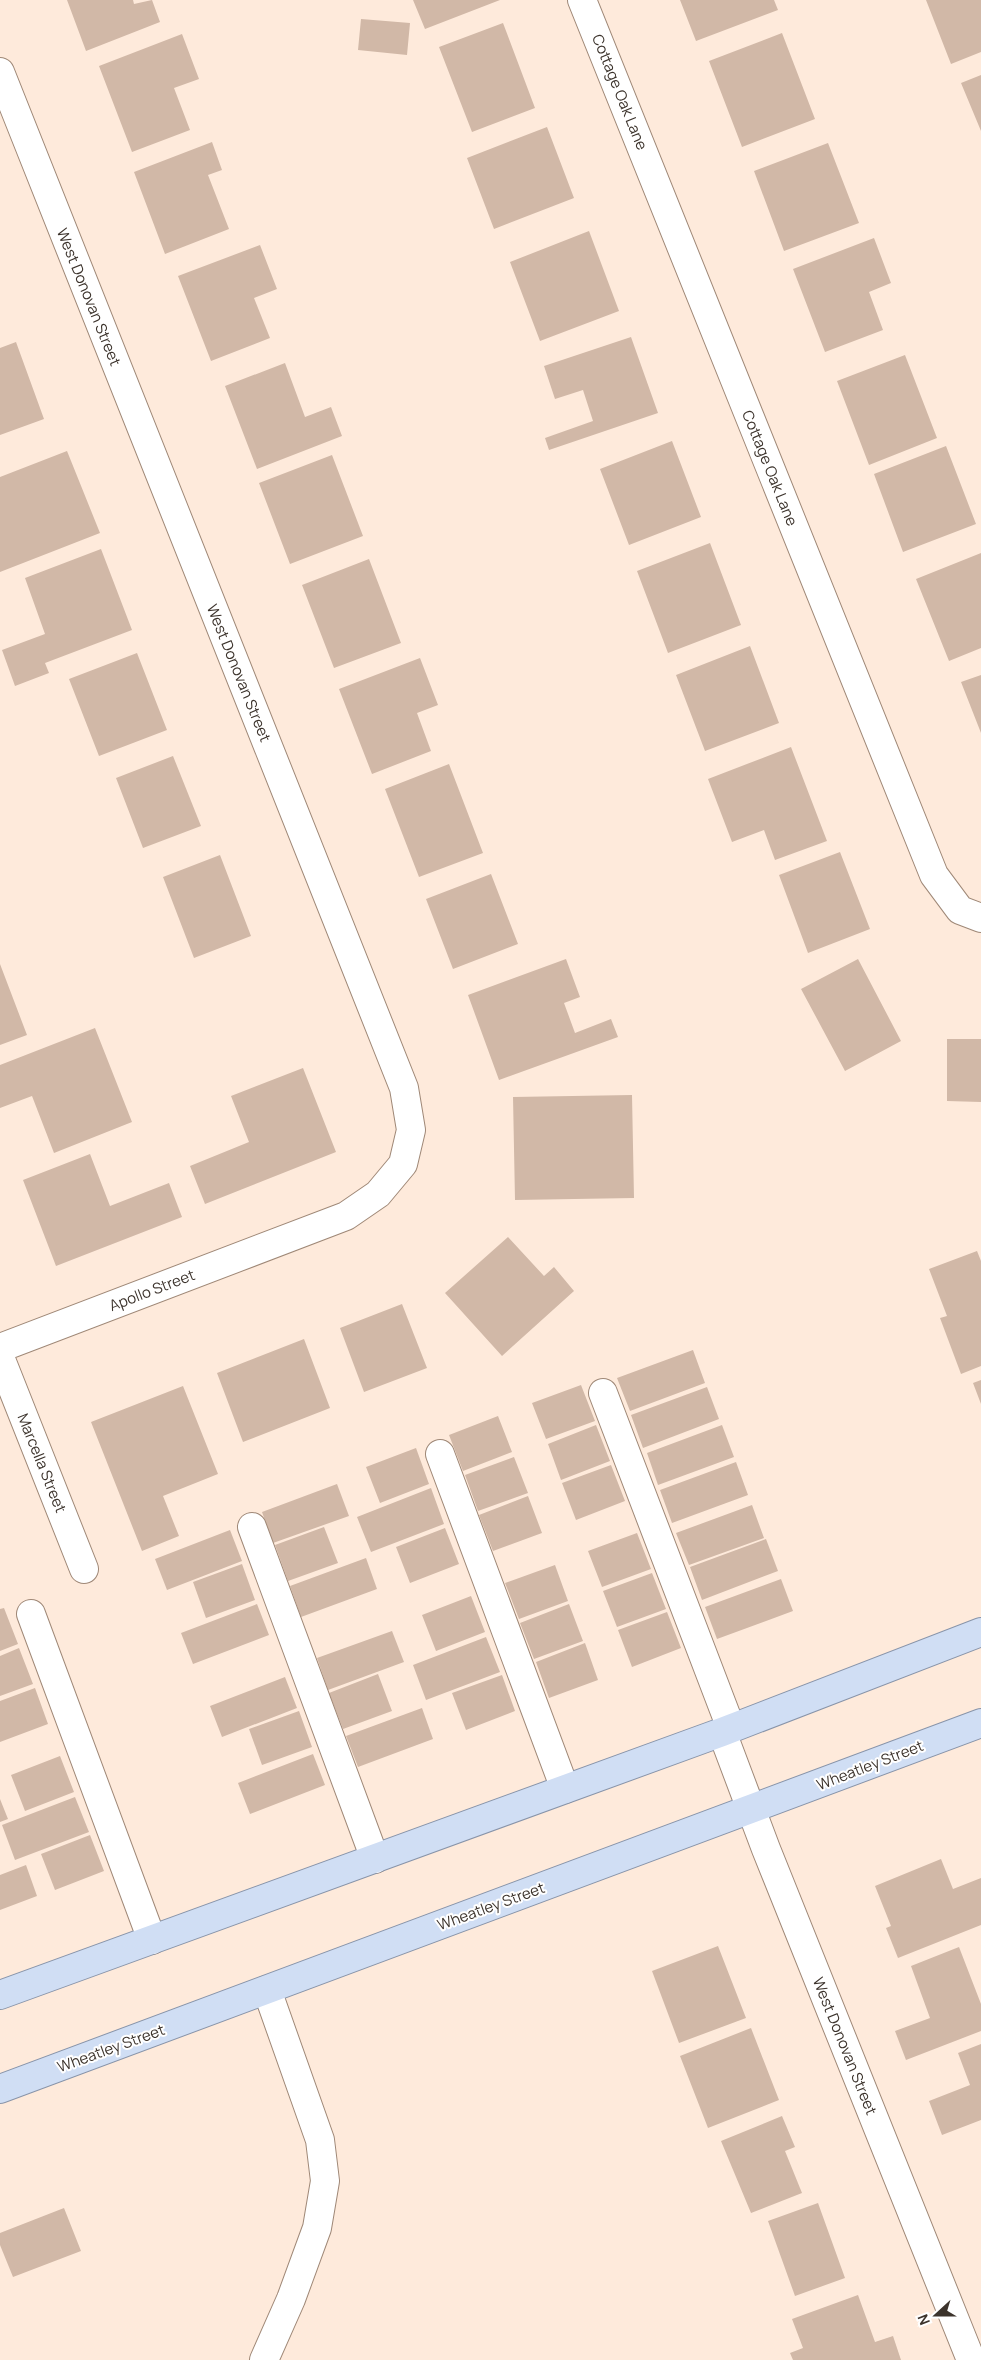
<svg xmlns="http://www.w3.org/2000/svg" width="981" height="2360" font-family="Manrope,sans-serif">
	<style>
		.building { fill: #d1b8a7 }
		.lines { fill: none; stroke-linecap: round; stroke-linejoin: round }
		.minor-casing { stroke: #9f8877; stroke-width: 30 }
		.major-casing { stroke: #8894a9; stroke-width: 30 }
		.minor { stroke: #fff; stroke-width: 28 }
		.major { stroke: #d0def4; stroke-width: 28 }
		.labels { text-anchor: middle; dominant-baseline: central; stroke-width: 4; stroke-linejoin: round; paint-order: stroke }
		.street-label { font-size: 15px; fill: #3c332c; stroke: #fff }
	</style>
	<rect width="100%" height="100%" fill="#feeadb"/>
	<path class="building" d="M67,0H133L134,4L152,0L160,22L86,51Z
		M413,0H500L425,29Z
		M680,0H774L778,10L696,41Z
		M926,0H981V52L951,64Z
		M361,19L410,23L407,55L358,50Z
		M503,23L535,108L472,132L439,47Z
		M782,33L815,119L742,147L709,61Z
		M182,34L199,79L174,88L190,130L132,152L99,66Z
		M981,75V131L961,83Z
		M547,127L574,198L494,229L467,158Z
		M212,142L222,170L208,175L229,229L165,254L134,172Z
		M828,143L859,223L784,251L754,171Z
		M589,231L619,311L540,341L510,262Z
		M874,238L891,283L869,292L883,330L825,352L793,269Z
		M260,245L277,289L254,298L270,338L211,361L178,276Z
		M631,337L658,413L549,450L545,438L593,421L583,390L555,399L544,366Z
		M16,342L44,419L0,435V348Z
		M905,355L937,438L869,465L837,381Z
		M285,363L305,417L331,407L342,436L257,469L225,386Z
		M672,441L701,517L629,545L600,469Z
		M946,446L976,524L903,552L874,474Z
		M67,451L100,533L0,572V477Z
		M332,455L363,536L290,564L259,483Z
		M710,543L741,625L668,653L637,571Z
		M101,549L132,630L45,663L49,673L15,686L2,650L45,634L25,578Z
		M981,553V648L949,661L916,579Z
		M369,559L401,643L334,668L302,585Z
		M750,646L779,723L705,751L676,675Z
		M137,653L167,730L99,756L69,679Z
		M420,658L438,705L417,713L431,751L372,774L339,689Z
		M981,675V733L961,682Z
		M791,747L827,841L775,860L764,830L732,842L708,779Z
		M173,756L201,826L143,848L116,778Z
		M449,764L483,853L419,877L385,789Z
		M840,852L870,929L808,953L779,875Z
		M220,855L251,936L194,958L163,877Z
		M491,874L518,944L453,969L426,899Z
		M566,959L580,997L564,1003L575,1033L611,1019L618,1037L499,1080L468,995Z
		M858,959L901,1041L845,1071L801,989Z
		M0,964L27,1035L0,1045Z
		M95,1028L132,1122L54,1153L32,1096L0,1108V1065Z
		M947,1039H981V1102L947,1101Z
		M303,1068L336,1152L205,1204L190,1166L249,1142L231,1096Z
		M632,1095L634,1198L515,1200L513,1097Z
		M90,1154L110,1206L169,1183L182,1217L56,1266L23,1180Z
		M508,1237L544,1276L554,1267L574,1291L502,1356L445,1293Z
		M977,1251L981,1261V1366L961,1374L940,1318L947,1316L929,1269Z
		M402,1304L427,1368L364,1392L340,1328Z
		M304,1339L330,1408L243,1442L217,1373Z
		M693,1350L705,1383L630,1411L617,1378Z
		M981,1380V1404L973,1383Z
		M581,1385L595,1421L546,1439L532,1403Z
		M183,1386L218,1474L163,1496L179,1536L142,1551L91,1422Z
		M707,1387L719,1419L643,1448L631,1415Z
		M498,1416L512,1452L463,1471L449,1435Z
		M596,1425L610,1461L561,1480L548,1444Z
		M722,1425L734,1457L658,1485L647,1453Z
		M416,1448L429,1484L380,1503L366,1467Z
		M514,1457L528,1493L478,1511L465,1475Z
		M736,1462L748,1495L672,1523L660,1490Z
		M611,1465L625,1501L576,1520L562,1483Z
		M337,1484L349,1516L273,1543L262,1512Z
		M431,1488L444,1524L371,1552L357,1517Z
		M528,1496L542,1533L493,1551L479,1515Z
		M752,1505L764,1538L689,1565L676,1533Z
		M324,1527L338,1563L288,1581L275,1545Z
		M445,1528L459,1564L410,1583L396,1547Z
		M230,1530L242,1561L167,1590L155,1559Z
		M637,1533L651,1569L602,1587L588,1551Z
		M766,1539L778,1571L702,1600L690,1567Z
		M366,1558L377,1589L301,1617L290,1586Z
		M242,1564L255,1600L206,1618L193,1582Z
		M555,1565L568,1601L519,1619L505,1583Z
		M652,1573L666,1609L617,1627L603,1591Z
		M781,1579L793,1611L717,1639L705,1607Z
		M471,1596L485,1632L436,1651L422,1615Z
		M257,1604L269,1635L193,1664L181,1633Z
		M569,1604L583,1641L534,1659L520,1623Z
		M4,1608L18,1644L0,1651V1609Z
		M667,1612L681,1648L632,1667L618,1630Z
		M392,1631L404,1662L328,1690L317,1658Z
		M486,1637L500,1672L426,1700L413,1665Z
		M585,1643L598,1680L549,1698L536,1662Z
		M19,1648L33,1684L0,1696V1656Z
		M378,1674L392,1711L343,1729L329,1693Z
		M502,1675L515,1711L466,1730L452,1693Z
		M285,1677L297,1708L222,1737L210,1706Z
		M35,1688L48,1724L0,1742V1701Z
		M422,1708L433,1739L358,1767L346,1736Z
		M299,1711L312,1747L262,1765L249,1729Z
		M313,1754L325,1785L250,1814L238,1783Z
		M60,1756L74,1792L25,1811L11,1775Z
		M75,1797L89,1832L15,1860L2,1825Z
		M0,1799L8,1819L0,1822Z
		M90,1835L104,1871L55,1890L41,1854Z
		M941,1859L953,1889L981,1878V1925L898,1958L886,1928L891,1926L875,1886Z
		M26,1865L37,1896L0,1910V1875Z
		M718,1946L746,2018L679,2043L652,1971Z
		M959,1947L981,2004V2031L906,2060L895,2031L930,2018L911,1966Z
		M751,2028L779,2100L708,2128L680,2056Z
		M981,2044V2120L942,2135L929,2101L970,2085L958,2053Z
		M782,2116L795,2147L785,2151L802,2193L751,2213L721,2141Z
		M818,2203L845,2278L795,2296L768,2221Z
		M64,2208L81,2251L13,2277L0,2245V2233Z
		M858,2295L875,2342L893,2336L901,2360H793L790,2353L803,2348L792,2319Z"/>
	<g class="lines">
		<defs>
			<path id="minor" d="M582,0L934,875L960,910L981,918
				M0,72L404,1088L411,1130L403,1164L378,1194L346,1216L0,1348
				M0,1357L84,1569
				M603,1393L731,1728
				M440,1454L565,1789
				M252,1527L375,1859
				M31,1614L152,1940
				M722,1732L766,1849L971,2360
				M264,2360L291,2299L317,2228L325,2181L320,2140L267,1990"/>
			<path id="major" d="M0,1995L722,1732L981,1632
				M0,2089L981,1723"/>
		</defs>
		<use href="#minor" class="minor-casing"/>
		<use href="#major" class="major-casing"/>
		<use href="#minor" class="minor"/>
		<use href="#major" class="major"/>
	</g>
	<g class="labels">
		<g class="street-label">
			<text transform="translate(620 92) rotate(68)">Cottage Oak Lane</text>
			<text transform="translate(89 297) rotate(68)">West Donovan Street</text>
			<text transform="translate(770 468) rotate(68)">Cottage Oak Lane</text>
			<text transform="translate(239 673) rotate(68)">West Donovan Street</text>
			<text transform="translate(152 1290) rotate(-21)">Apollo Street</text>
			<text transform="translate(42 1463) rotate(68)">Marcella Street</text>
			<text transform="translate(870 1765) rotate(-21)">Wheatley Street</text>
			<text transform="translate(491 1906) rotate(-20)">Wheatley Street</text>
			<text transform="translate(845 2046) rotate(68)">West Donovan Street</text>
			<text transform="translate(111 2048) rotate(-20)">Wheatley Street</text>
		</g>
	</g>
	<g transform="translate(936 2315) rotate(249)" stroke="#ffffff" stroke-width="4" paint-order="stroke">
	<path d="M0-4L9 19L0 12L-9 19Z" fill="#3c332c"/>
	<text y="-8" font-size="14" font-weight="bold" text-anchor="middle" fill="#3c332c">N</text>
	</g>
</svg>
